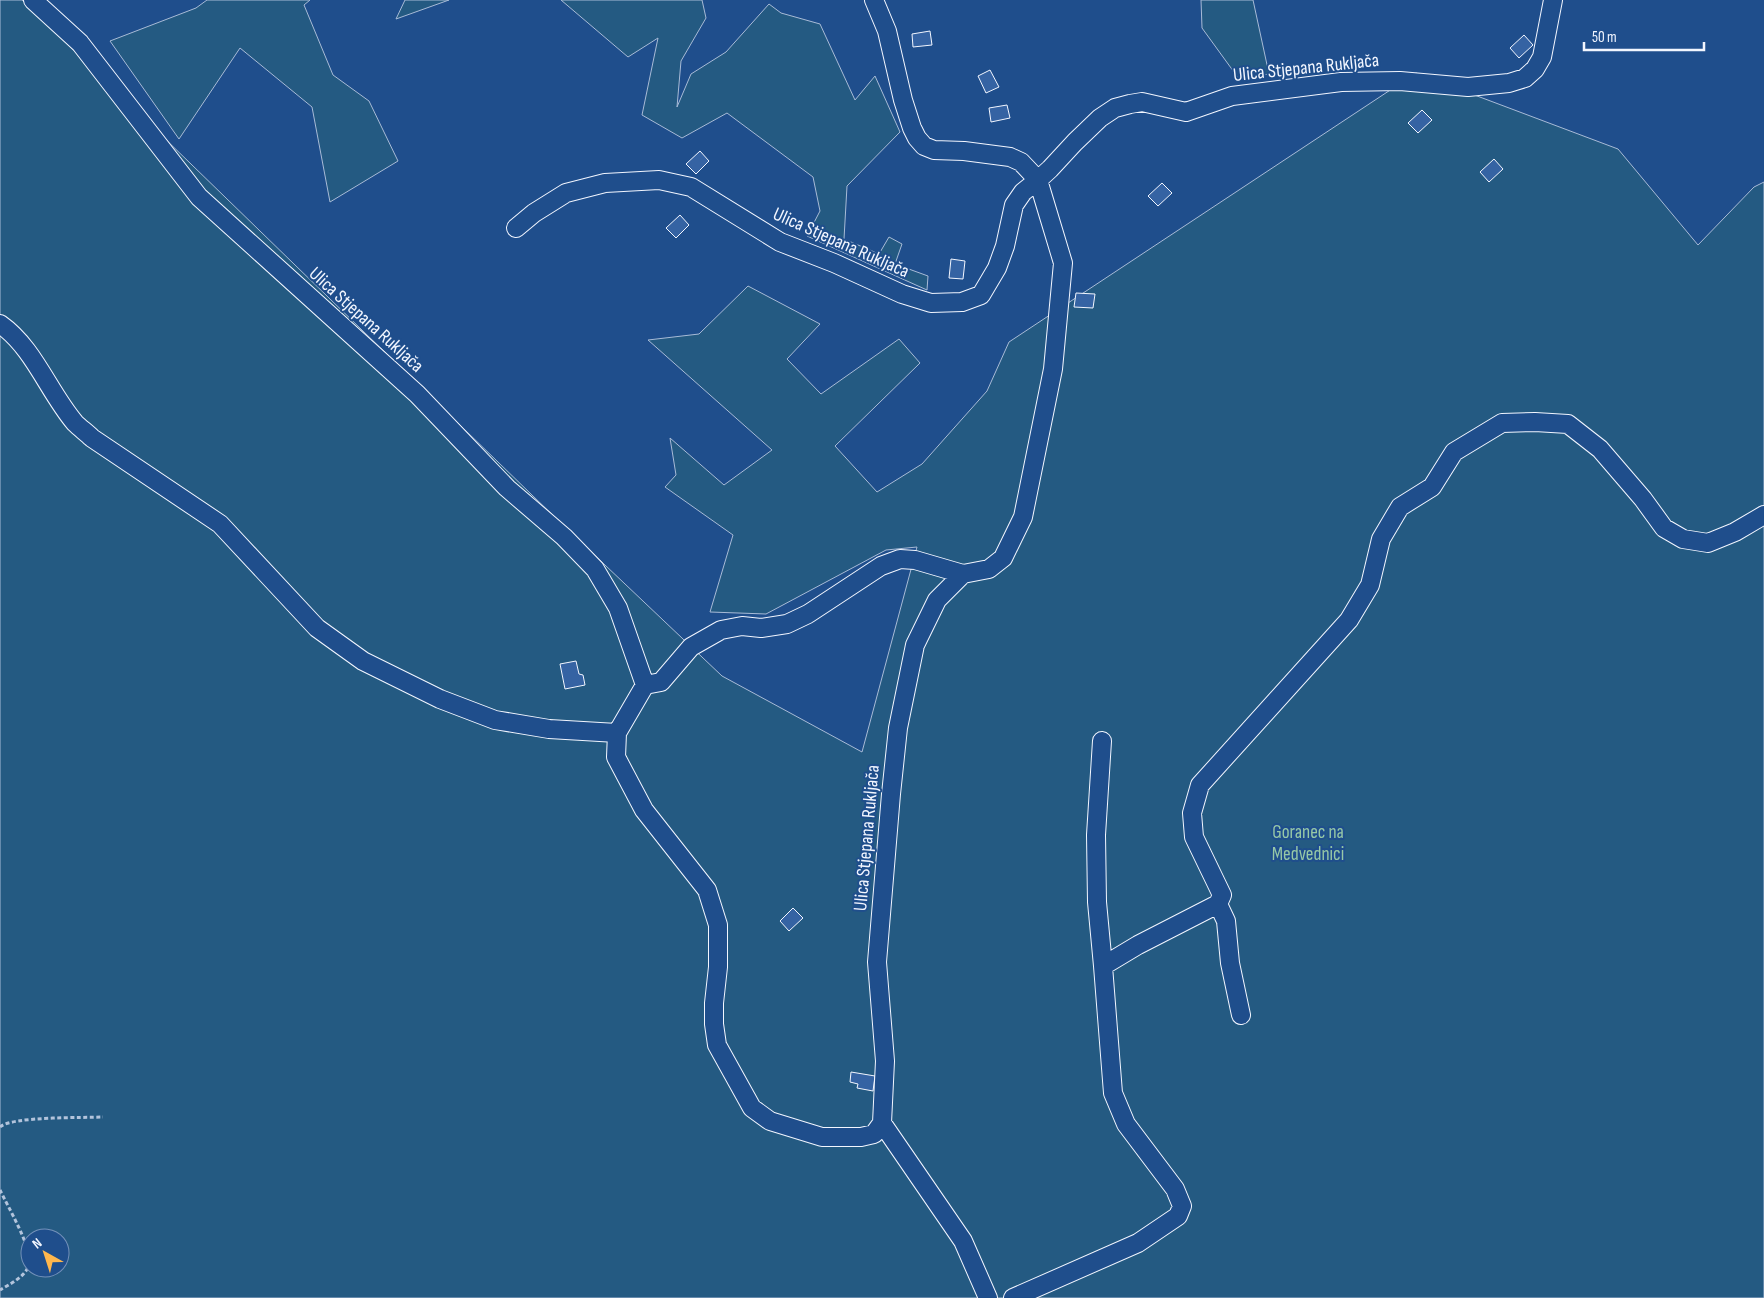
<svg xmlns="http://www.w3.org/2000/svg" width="1764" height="1298" font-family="'Sofia Sans Condensed',sans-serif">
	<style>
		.green { fill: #245a82; stroke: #a8bbd7; fill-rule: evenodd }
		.building { fill: #3563a3; stroke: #f2f6ff }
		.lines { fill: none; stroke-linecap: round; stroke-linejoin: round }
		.minor-casing { stroke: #f2f6ff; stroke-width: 20 }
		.path { stroke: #b3c4dc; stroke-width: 3; stroke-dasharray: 4 2.5; stroke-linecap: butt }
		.minor { stroke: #1f4e8c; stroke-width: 18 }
		.labels { text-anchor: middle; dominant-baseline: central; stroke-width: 4; stroke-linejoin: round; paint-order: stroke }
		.street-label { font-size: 19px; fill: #f2f6ff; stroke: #1f4e8c }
		.park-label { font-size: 19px; fill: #97c8a6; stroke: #1f4e8c }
	</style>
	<rect width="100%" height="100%" fill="#1f4e8c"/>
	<path class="green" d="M0,0H22L566,528L722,676L862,752L917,547L886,550L766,614L710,612L733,535L665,487L676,475L670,438L724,485L772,450L648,340L699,334L748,286L820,324L787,359L821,394L899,339L920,363L835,446L877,492L922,464L987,391L1009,342L1416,73L1618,149L1698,245L1754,187L1764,182V1298H0ZM30,1238H60V1268H30Z
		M207,0H310L304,5L333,75L369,101L398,161L330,202L312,107L240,48L179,139L110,41L196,8Z
		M405,0H449L396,19Z
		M561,0H702L706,18L681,61L677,107L691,74L726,52L769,4L781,13L820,24L855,100L875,76L900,132L847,186L844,239L879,254L889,237L902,244L895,264L928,276L927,290L807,236L820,211L813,177L727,113L682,138L642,115L658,38L628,57Z
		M1201,0H1253L1269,74L1239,79L1202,28Z"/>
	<path class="building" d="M930,31L932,45L913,47L912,34Z
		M1524,35L1533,45L1519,58L1510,48Z
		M990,70L999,87L986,93L978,76Z
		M1007,105L1010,118L991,122L989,108Z
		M1422,110L1432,120L1418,133L1408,123Z
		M700,151L709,161L696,174L686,164Z
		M1494,159L1503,169L1489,182L1480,172Z
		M1162,183L1172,193L1158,206L1148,196Z
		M680,215L689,225L676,238L666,228Z
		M951,259L965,261L963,279L949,278Z
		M1076,293L1095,294L1093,308L1074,307Z
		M576,661L579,674L583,675L585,685L565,689L560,664Z
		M793,908L803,918L789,931L780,921Z
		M851,1072L875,1076L873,1091L857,1088L858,1084L850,1082Z"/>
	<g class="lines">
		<defs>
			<path id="minor" d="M33,0L80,43L199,197L417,394L507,488L564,537L595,569L618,608L645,685L617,733L616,757L644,810L707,890L718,925V967L714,1003V1024L717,1045L752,1108L770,1121L822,1137H861L874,1134L882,1123L885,1061L877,962L891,794L898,728L915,645L937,600L963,574L989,569L1003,558L1023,517L1053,369L1063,263L1038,180L1050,169L1075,142L1100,118L1115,108L1130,104L1142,102L1186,112L1232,96L1341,82L1400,81L1468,87L1509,83L1525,78L1535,69L1542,57L1553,0
				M516,228L534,213L566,193L605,183L659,180L691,187L780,242L834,263L902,294L931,303L962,302L981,295L997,268L1005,246L1014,205L1023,192L1038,180L1021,162L1010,157L964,151L934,150L924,146L917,138L912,128L903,100L887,31L874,0
				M0,324C34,348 48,391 75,423C80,428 87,433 92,438L220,524L317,628L363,661L440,699L495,720L549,729L617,733
				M645,685L661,682L691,647L721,630L742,626L761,628L787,624L808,614L881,566L900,559L915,560L963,574
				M1102,741L1096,835L1097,902L1103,966
				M1218,904L1226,921L1230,963L1241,1015
				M882,1123L963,1241L988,1298
				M1013,1298L1138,1243L1178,1216L1182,1206L1175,1189L1126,1124L1113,1093L1103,966L1138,945L1218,904L1222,895L1194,837L1192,813L1200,785L1349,620L1370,585L1381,539L1400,507L1432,487L1454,452L1502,423L1535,422L1568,424L1600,449L1643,499L1664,528L1683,539L1708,543L1735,532L1764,515"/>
		</defs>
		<use href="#minor" class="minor-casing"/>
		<path class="path" d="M0,1127C12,1116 84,1118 103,1117
			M0,1190C7,1205 34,1251 29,1265C25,1277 10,1284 0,1290"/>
		<use href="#minor" class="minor"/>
	</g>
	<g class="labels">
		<g class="street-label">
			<text transform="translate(1306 68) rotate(-6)">Ulica Stjepana Rukljača</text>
			<text transform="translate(841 243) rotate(24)">Ulica Stjepana Rukljača</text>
			<text transform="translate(366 320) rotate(42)">Ulica Stjepana Rukljača</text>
			<text transform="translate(867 838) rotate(-85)">Ulica Stjepana Rukljača</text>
		</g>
		<g class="park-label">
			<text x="1308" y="832">Goranec na<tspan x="1308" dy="22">Medvednici</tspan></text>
		</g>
	</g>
	<g transform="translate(45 1253) rotate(321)"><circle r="24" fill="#1f4e8c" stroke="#7391ba"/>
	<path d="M0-4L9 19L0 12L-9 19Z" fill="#ffb74d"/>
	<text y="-8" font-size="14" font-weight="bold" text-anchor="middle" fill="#f2f6ff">N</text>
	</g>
	<path d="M1584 42v8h120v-8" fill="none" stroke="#f2f6ff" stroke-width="2.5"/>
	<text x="1592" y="42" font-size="15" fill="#f2f6ff" stroke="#1f4e8c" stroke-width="4" paint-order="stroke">50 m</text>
</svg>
